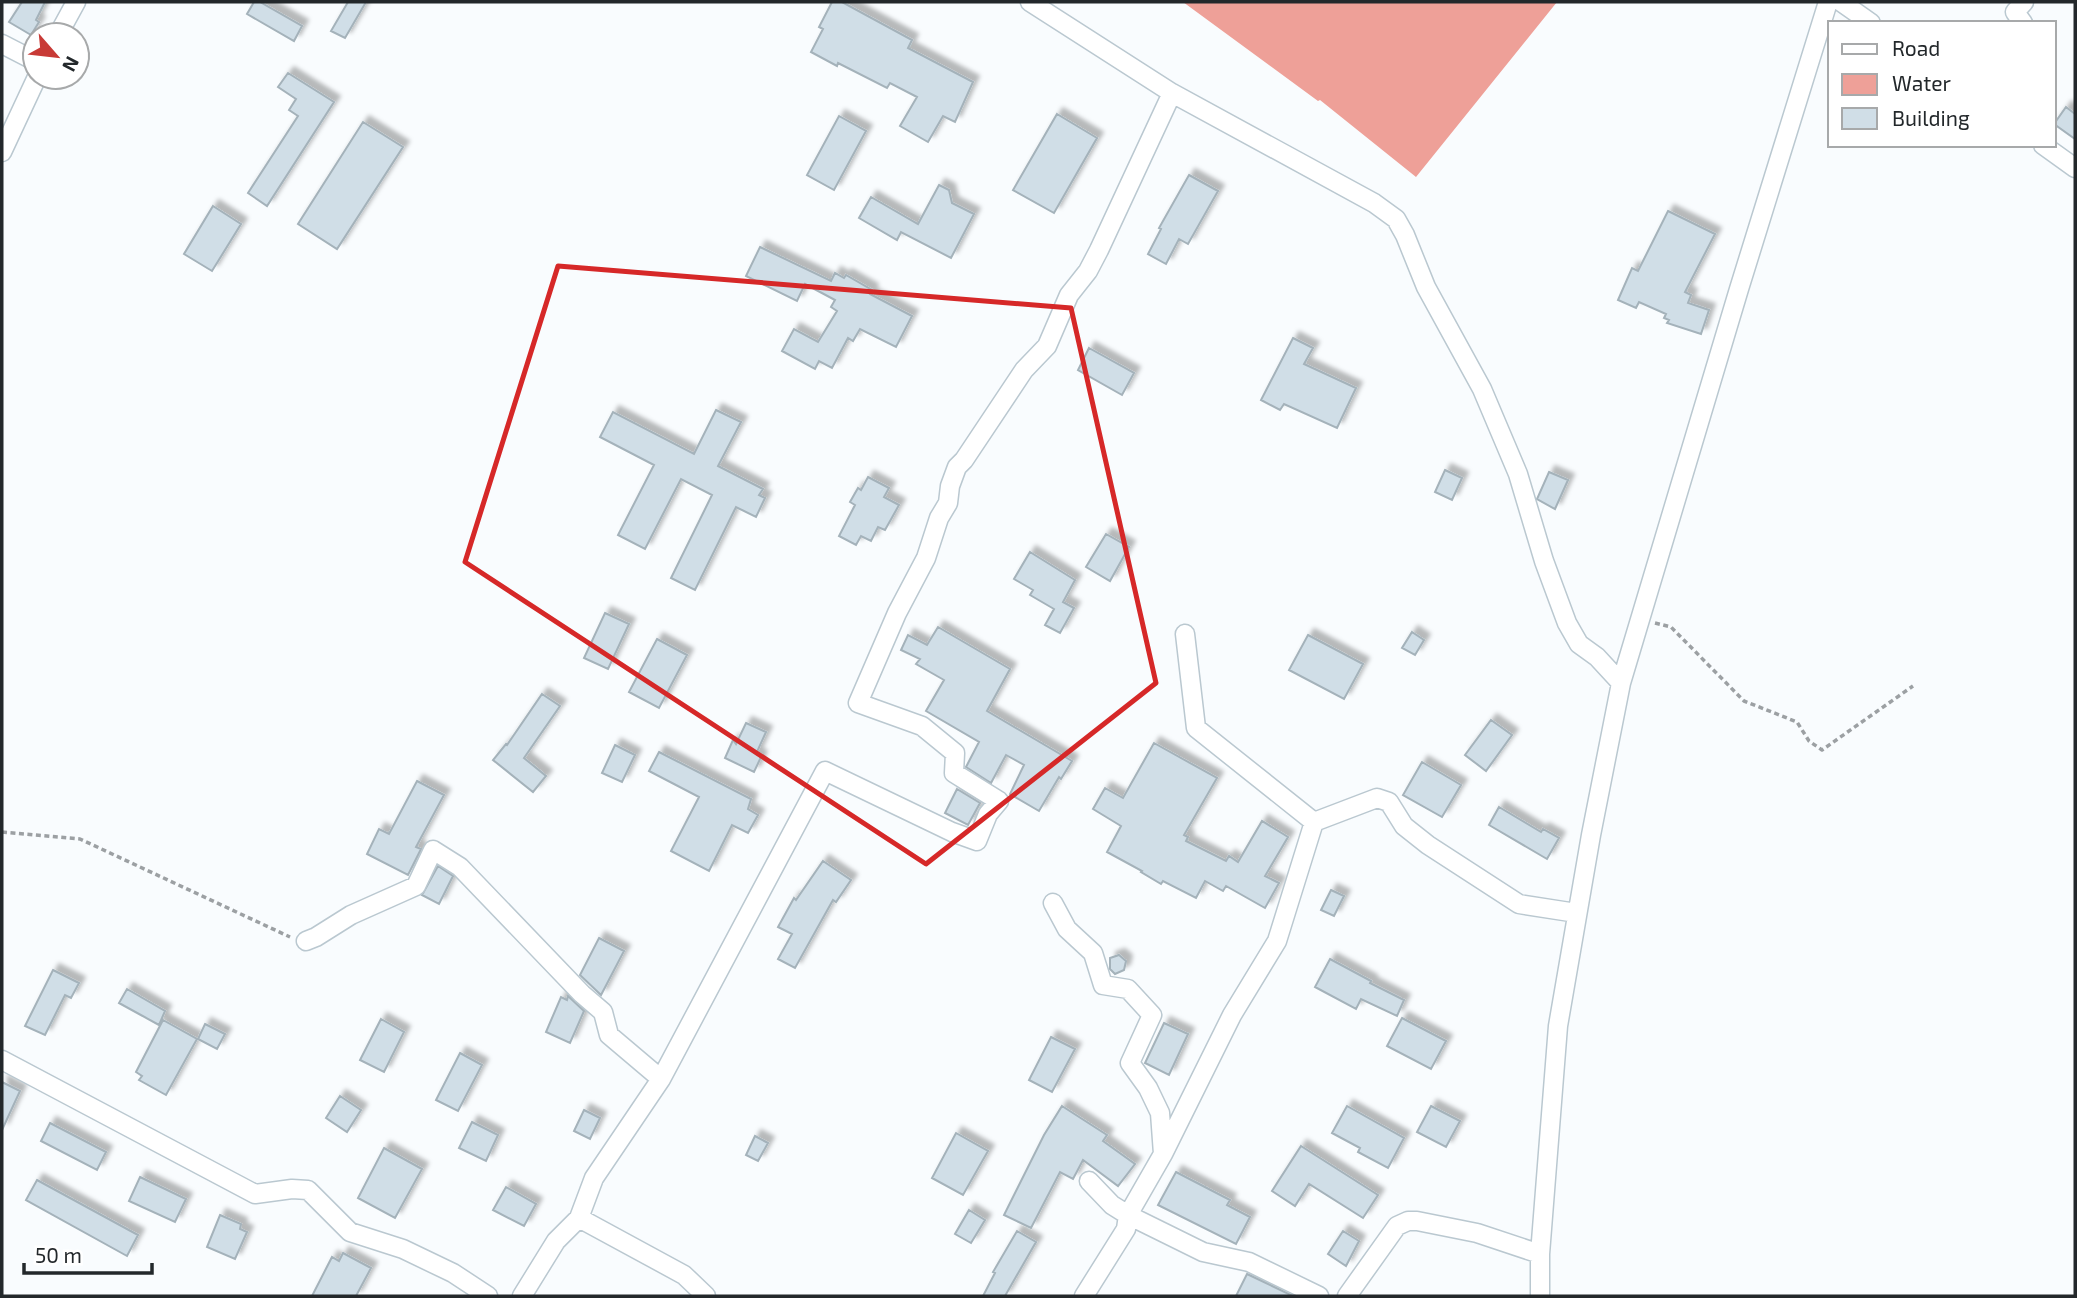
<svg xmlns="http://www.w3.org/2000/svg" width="2077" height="1298" viewBox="0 0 2077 1298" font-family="'Exo 2',sans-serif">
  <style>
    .water { fill: #eea098 }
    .building { fill: #d0dee7; stroke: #a4b2ba; stroke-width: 2; filter: url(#shadow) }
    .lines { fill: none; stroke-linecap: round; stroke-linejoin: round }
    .minor-casing { stroke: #bac8d0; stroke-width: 21 }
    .path { stroke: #9ca0a3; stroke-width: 3.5; stroke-dasharray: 5 3.5; stroke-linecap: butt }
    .minor { stroke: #fff; stroke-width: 18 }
    .marked { fill: none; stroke: #d62828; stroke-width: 5; stroke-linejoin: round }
  </style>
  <defs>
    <filter id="shadow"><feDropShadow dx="6" dy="-6" stdDeviation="2" flood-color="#0004"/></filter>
  </defs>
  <rect width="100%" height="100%" fill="#f9fcfe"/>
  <path class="water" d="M1183,2H1557L1416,177L1320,100L1318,101Z"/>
  <path class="building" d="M22,2H45L36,20L39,22L31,35L9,22Z
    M254,2H260L302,26L294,41L247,14Z
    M348,2H366L345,38L331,31Z
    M832,2H842L912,40L908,48L973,82L955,122L943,116L928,142L900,126L917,97L890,83L887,88L838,63L837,66L811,52L823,29L819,27Z
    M288,73L334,102L267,206L248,193L298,116L289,110L296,99L278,87Z
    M2066,107L2075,114V139L2054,124Z
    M1057,114L1097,138L1054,213L1013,190Z
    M839,116L866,131L834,190L807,175Z
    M363,122L403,147L337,249L298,224Z
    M1189,175L1218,191L1188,244L1179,239L1166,264L1148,254L1161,229L1159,228Z
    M939,185L949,190L952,203L974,214L951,258L901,232L897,240L859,218L871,197L918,224Z
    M213,206L241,224L212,271L184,254Z
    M1668,211L1715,234L1685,292L1691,295L1688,303L1709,310L1701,334L1667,323L1669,320L1664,318L1666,314L1639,302L1636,308L1618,300L1632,268L1638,271Z
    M760,247L831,281L835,273L844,278L846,275L872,290L870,294L912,316L896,347L860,329L853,341L848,338L832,368L819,361L815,369L782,351L794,329L818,342L837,311L831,307L835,300L805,284L797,301L746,276Z
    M1293,338L1313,348L1304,364L1356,388L1337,428L1284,404L1280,410L1261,400Z
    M1089,348L1134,373L1122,395L1078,370Z
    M716,410L741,422L718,466L763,489L759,495L765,498L756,517L736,507L695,590L671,578L712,495L681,479L645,549L618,535L654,465L600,437L613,412L694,454Z
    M1445,470L1462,478L1452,500L1435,492Z
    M1549,472L1568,480L1555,509L1537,499Z
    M868,477L889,488L884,497L899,505L885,530L878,527L871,541L861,536L856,545L839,536L855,505L850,502L858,488L861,490Z
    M1106,534L1129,547L1110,581L1086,567Z
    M1030,552L1075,580L1063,602L1074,608L1060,633L1045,625L1054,609L1030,595L1033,590L1014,579Z
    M605,613L629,624L608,669L584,658Z
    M938,627L1010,669L987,711L1072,761L1061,779L1059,777L1039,811L1010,794L1024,765L1006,755L991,783L966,767L979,742L926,711L944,680L916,664L920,659L901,650L908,635L927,645Z
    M1412,632L1424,640L1415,655L1402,648Z
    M1308,635L1363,664L1344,699L1289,670Z
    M657,639L687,655L659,708L629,692Z
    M542,694L560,706L524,758L546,776L533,792L493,760L506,744L507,745Z
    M1491,720L1512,735L1486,771L1465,755Z
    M746,723L766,732L756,754L761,757L754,772L725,758L733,740L736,744Z
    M1154,743L1217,778L1184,835L1188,837L1186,841L1226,861L1229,856L1238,862L1262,821L1288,837L1265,876L1279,883L1265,908L1226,886L1223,891L1205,881L1196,898L1163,881L1161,884L1141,872L1142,871L1107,852L1121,826L1093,809L1105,788L1123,798Z
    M615,745L635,755L622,782L602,773Z
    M659,752L751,799L748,809L758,815L748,833L732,825L709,871L671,851L699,797L649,771Z
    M1422,762L1461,785L1442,817L1403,795Z
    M417,781L444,795L416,847L421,849L408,875L367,854L379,829L389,834Z
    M957,789L980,803L968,825L945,813Z
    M1499,807L1541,832L1543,829L1559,838L1547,859L1489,825Z
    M823,861L851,880L836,902L833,900L795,968L778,959L792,934L778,927L794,898L796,900Z
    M438,866L453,876L439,904L422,895Z
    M1331,890L1344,896L1334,916L1321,910Z
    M599,938L624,951L601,995L580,975Z
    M1119,955L1126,961L1124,970L1115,974L1110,969V958Z
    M1330,959L1371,981L1370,983L1404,1000L1397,1016L1361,999L1356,1009L1315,987Z
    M53,970L79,983L71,998L65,995L45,1035L25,1026Z
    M127,989L165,1011L159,1025L119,1003Z
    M568,996L584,1011L570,1043L546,1032L561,997L567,1000Z
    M1402,1018L1446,1041L1431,1069L1387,1046Z
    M381,1019L404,1032L384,1072L360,1060Z
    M163,1020L197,1039L166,1095L139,1080L142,1076L136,1072Z
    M1164,1023L1188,1034L1169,1075L1145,1063Z
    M205,1024L225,1034L217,1049L198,1039Z
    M1051,1037L1075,1049L1052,1092L1029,1080Z
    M460,1053L482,1065L458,1111L436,1100Z
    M2,1082L20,1091L2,1130Z
    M340,1096L361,1110L347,1132L326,1118Z
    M1062,1106L1107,1135L1103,1141L1135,1164L1118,1186L1083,1160L1073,1179L1060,1172L1031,1228L1004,1215L1044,1135Z
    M1347,1106L1404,1138L1388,1168L1358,1152L1360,1148L1332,1133Z
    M1431,1106L1460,1121L1446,1147L1417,1132Z
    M584,1110L600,1118L590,1139L574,1131Z
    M472,1122L498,1135L486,1161L459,1148Z
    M50,1123L106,1152L97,1170L41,1141Z
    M956,1133L988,1151L963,1195L932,1178Z
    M755,1136L768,1143L758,1161L746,1155Z
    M1301,1146L1378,1195L1363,1218L1309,1184L1295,1206L1272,1191Z
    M384,1148L422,1169L395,1218L358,1198Z
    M1176,1172L1230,1200L1227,1205L1250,1217L1236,1244L1158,1205Z
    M140,1177L186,1199L175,1222L129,1201Z
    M37,1180L138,1235L127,1256L26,1200Z
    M506,1187L536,1204L524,1226L493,1210Z
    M969,1210L985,1220L971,1243L955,1234Z
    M220,1215L241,1224L240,1229L247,1232L235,1259L207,1247Z
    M1017,1231L1036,1242L1005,1296H983L995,1273L993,1272Z
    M1343,1231L1359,1241L1346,1266L1328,1254Z
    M343,1253L371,1268L356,1296H312L332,1257L339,1261Z
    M1247,1274L1293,1296H1236Z"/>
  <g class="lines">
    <defs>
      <path id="minor" d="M1030,2L1172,93L1374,203L1396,219L1405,235L1426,287L1482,389L1518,474L1544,561L1567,623L1579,644L1597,657L1621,683
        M1841,2L1871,23
        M2023,23L2015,12L2024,2
        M58,35L76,2
        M2,44L35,61
        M2043,145L2075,168
        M2,152L37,77
        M1185,634L1196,728L1314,822
        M1053,903L1067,929L1093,953L1103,985L1128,989L1152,1015L1130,1063L1148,1088L1160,1113L1163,1154L1128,1215L1126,1229L1084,1296
        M306,941L316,937L351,915L416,886L433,850L460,867L582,994L603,1012L609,1035L661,1079
        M2,1060L255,1194L292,1189L308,1190L350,1232L403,1249L453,1273L488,1296
        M1163,1154L1232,1015L1277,941L1314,822L1377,798L1389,802L1404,826L1428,845L1519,904L1570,912
        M1089,1181L1112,1205L1128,1215L1203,1252L1249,1262L1319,1296
        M522,1296L556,1241L579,1218
        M706,1296L684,1275L579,1218L594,1178L661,1079L825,771L952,832L977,841L988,814L999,801L954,773L955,753L922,726L858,703L897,613L926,558L939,518L948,503L950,486L957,467L964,460L1024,370L1047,346L1069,295L1088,271L1099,250L1172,93
        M1347,1296L1397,1226L1408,1221H1417L1477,1233L1540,1254
        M1540,1296V1254L1558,1026L1591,835L1621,683L1739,289L1828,2"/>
    </defs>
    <use href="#minor" class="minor-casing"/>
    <path class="path" d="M1655,623L1671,627L1744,701L1797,722L1809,741L1822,750L1913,686
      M2,832L80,839L290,937"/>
    <use href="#minor" class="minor"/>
  </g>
  <path class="marked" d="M558,266L1071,308L1156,683L926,864L465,562Z"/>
  <rect width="2077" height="1298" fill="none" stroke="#23282b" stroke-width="7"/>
  <rect x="1828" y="21" width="228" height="126" fill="#ffffff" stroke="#a7a9aa" stroke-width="2"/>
  <rect x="1842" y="44" width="35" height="10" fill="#ffffff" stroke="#a7a9aa" stroke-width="2"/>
  <text x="1892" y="56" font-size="21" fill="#23282b">Road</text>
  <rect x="1842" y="74" width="35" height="21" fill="#eea098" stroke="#a7a9aa" stroke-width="2"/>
  <text x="1892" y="91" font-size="21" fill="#23282b">Water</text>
  <rect x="1842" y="108" width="35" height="21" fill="#d0dee7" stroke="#a7a9aa" stroke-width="2"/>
  <text x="1892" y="126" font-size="21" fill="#23282b">Building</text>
  <g transform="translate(56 56) rotate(118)"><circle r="33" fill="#ffffff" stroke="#a7a9aa" stroke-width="2"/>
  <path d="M0-5L12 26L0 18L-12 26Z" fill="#c83a36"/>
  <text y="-10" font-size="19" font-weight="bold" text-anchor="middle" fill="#23282b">N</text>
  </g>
  <path d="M24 1263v10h128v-10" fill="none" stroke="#23282b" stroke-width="3.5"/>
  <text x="35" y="1263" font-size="21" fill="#23282b" stroke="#ffffff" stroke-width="5" paint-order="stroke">50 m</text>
</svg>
